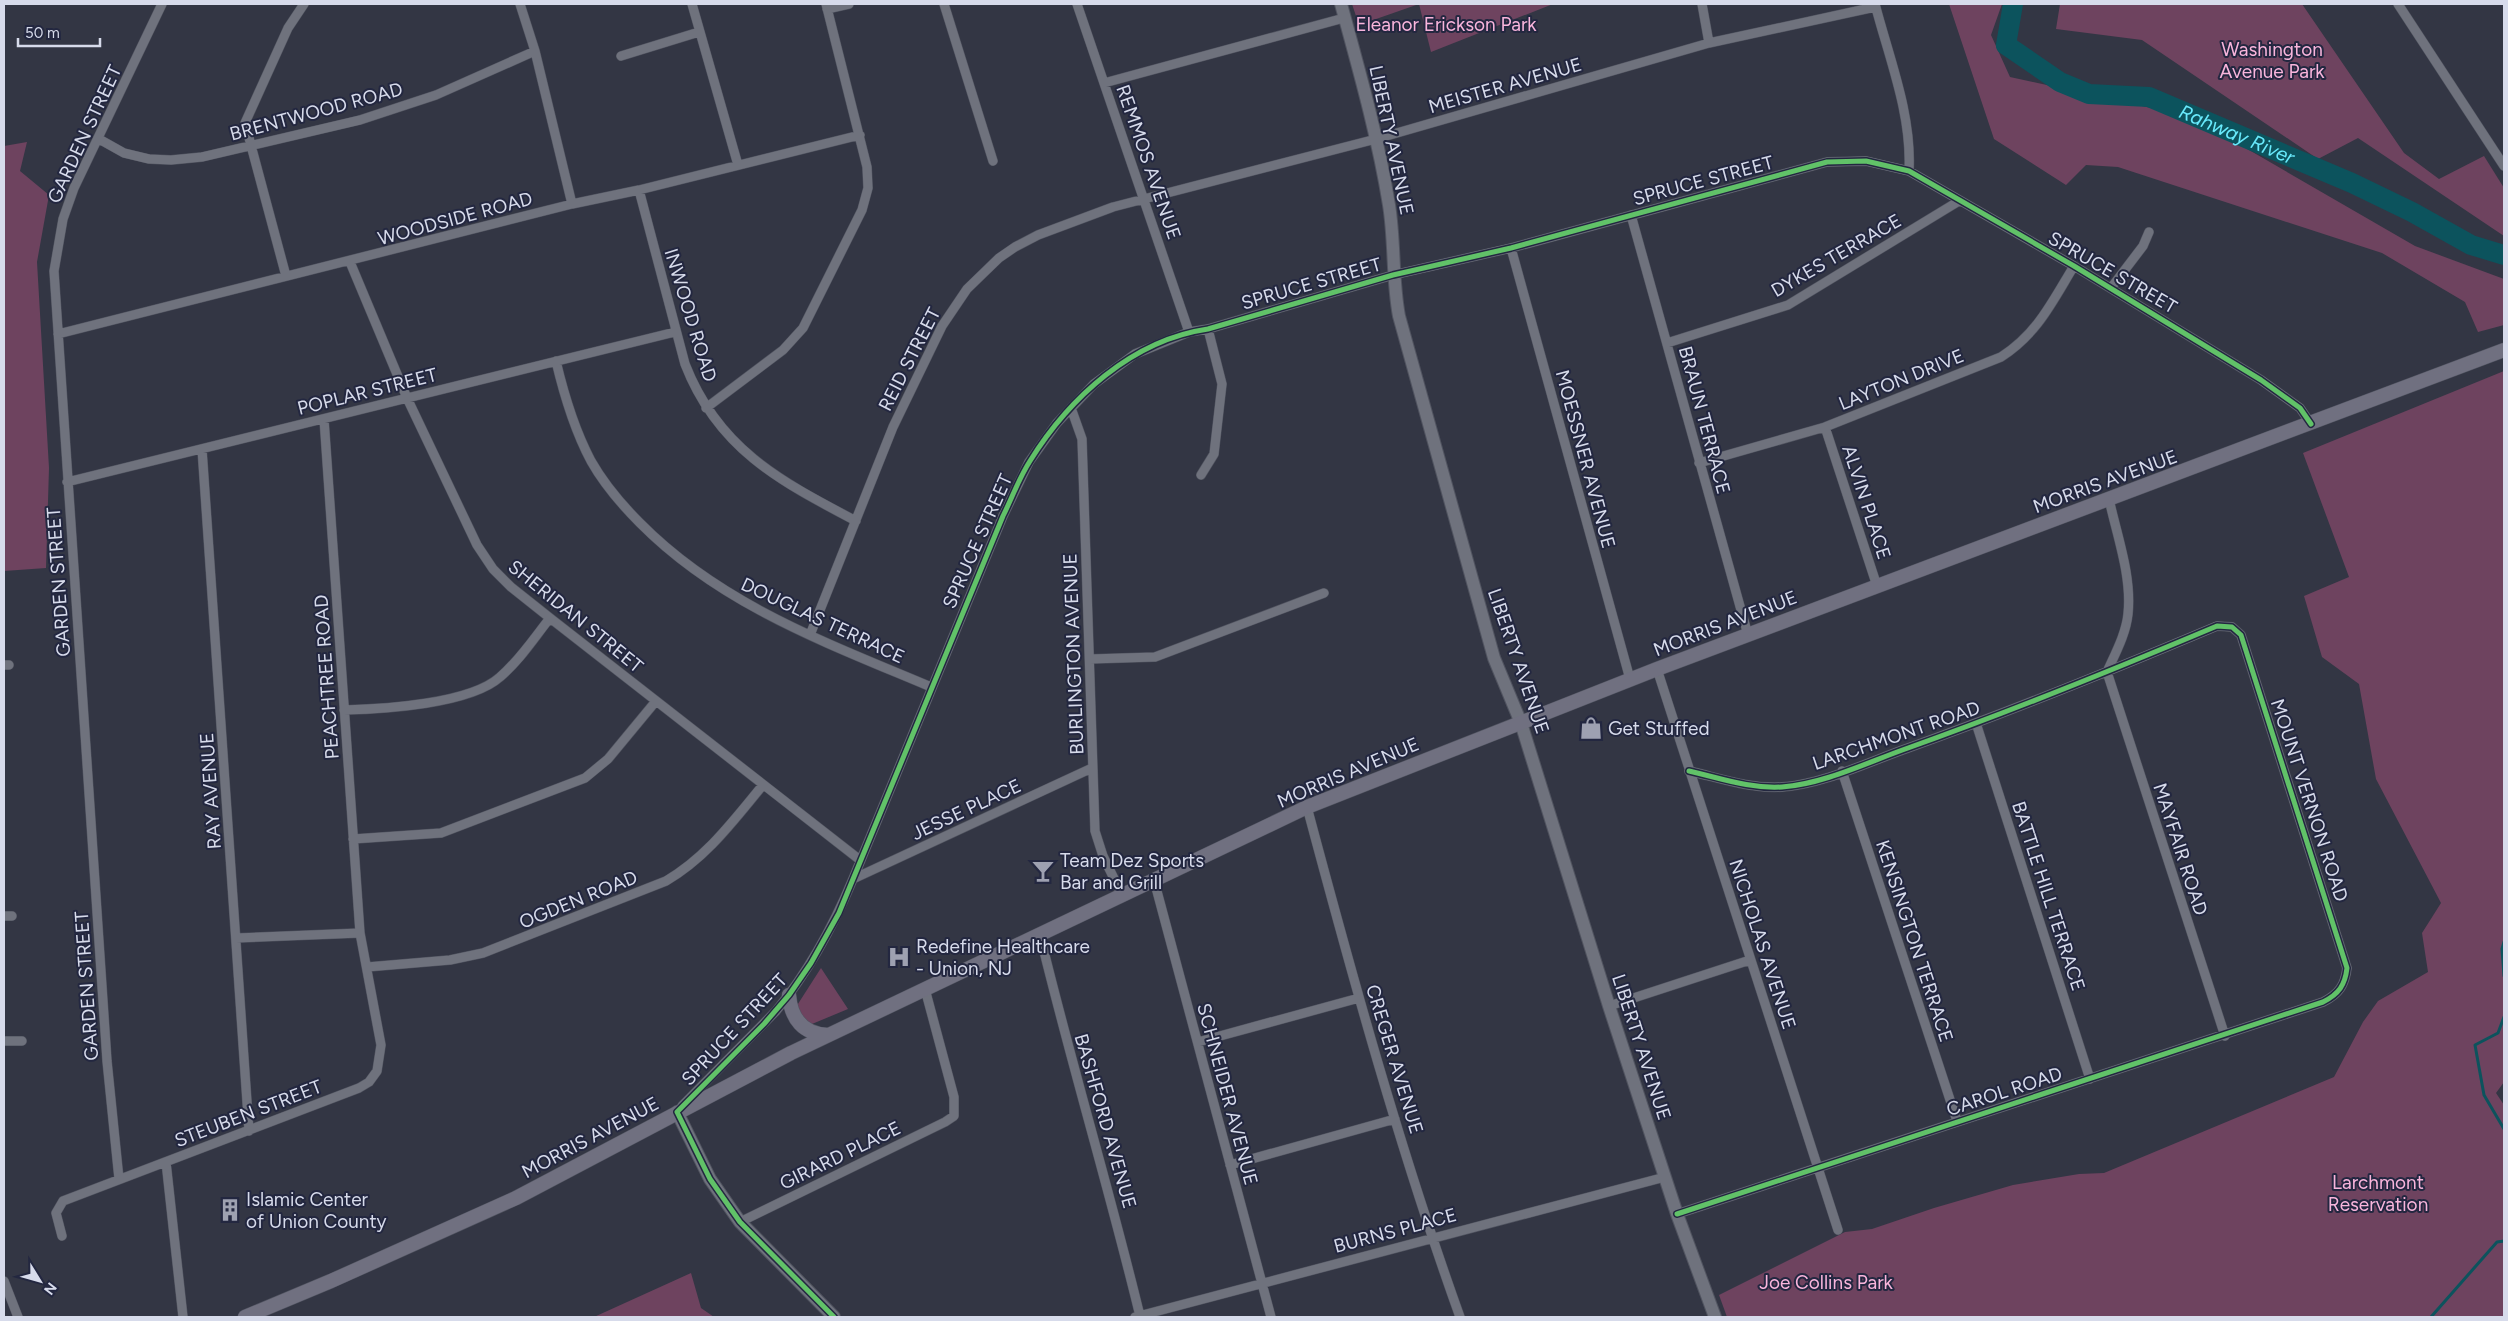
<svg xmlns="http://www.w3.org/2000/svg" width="2508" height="1321" viewBox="0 0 2508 1321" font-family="Figtree,sans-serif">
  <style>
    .green { fill: #6e435f }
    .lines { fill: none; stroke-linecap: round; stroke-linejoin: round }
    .stream { stroke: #0c535d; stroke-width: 3 }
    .river { stroke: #0c535d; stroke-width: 20 }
    .street-casing { stroke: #515460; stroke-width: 10 }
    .secondary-casing { stroke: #515460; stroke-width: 14 }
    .primary-casing { stroke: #515460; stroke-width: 15 }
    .street { stroke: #6f727d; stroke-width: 9 }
    .secondary { stroke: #6f727d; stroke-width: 12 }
    .primary { stroke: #707080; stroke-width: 14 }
    .cycleway-casing { stroke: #232740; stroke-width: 8 }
    .cycleway { stroke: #61c268; stroke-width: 5 }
    .labels { text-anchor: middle; stroke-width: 4; stroke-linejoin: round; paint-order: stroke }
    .park-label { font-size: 19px; fill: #f9b5dc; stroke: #232740 }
    .street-label { font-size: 19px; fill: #d7dbeb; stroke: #232740 }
    .poi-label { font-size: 19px; fill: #d7dbeb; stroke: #232740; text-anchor: start }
    .water-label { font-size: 20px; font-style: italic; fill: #68eafc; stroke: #232740 }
  </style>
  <rect width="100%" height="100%" fill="#333644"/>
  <path class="green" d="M1352,4H1553L1431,52L1419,4L1359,25Z
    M1949,4H2002L1991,35L2010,77L2192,117L2415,246L2504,279V325L2478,332L2465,302L2382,253L2118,167L2086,165L2066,185L1994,139Z
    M2060,4H2302L2404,153L2439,179L2484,156L2504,188V236L2358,138L2318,159L2142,40L2056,29Z
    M27,142L20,171L49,195L37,262L49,468L46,568L4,571V146Z
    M2504,371V1082L2496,1093L2504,1105V1317H1727L1719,1295L1845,1232L1872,1229L1934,1208L2013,1185L2079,1174L2104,1173L2334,1077L2363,1022L2378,1001L2428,972L2422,933L2441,903L2376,779L2359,684L2322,657L2304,596L2349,577L2303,453Z
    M821,968L848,1009L812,1024L807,1022L796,1007Z
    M691,1273L701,1308L714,1317H594Z"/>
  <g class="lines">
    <path class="stream" d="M2504,942L2502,949L2504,976
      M2504,1017L2498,1033L2475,1045L2484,1095L2504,1129
      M2431,1317L2497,1242L2504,1241"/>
    <path class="river" id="s1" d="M2013,4L2006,45L2060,82L2089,94L2149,97L2352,183L2412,212L2471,245L2504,255"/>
    <defs>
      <path id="street" d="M520,4L535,51L572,204
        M692,4L738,165
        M944,4L993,161
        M1077,4L1189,332
        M1702,4L1709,43
        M1875,4C1889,58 1912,114 1909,171
        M2398,4L2504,166
        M827,9L849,4
        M621,56L699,32
        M1104,83L1344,18
        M99,139L124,153L149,159L171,160L202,157L360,120L436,95L535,51
        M639,190L685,364C718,449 780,481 856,521
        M1631,215L1748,635
        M1511,248L1630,679
        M350,262L407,398L477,545L493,569L511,587L550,618L860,860
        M286,276L245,123L288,28L304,4
        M2111,288L2143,246L2149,232
        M58,334L572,204L639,190L860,135
        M1667,343L1788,305L1959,201
        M556,361C564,395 574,429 591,461C604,484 621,504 640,523C721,605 827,643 931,687
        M706,408L783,350L803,328L862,210L868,188L867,167L826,4
        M1071,408L1082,439L1095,831L1103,856L1122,895
        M1825,427L1877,586
        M202,449L249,1131
        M1699,463L1825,427L2001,357C2038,333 2052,302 2074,266
        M1201,475L1214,454L1222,384L1208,329
        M67,482L675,332
        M810,635L893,427L942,326L967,289L999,258L1015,247L1038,235L1113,207L1376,139L1709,43L1875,7
        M1090,659L1155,657L1324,593
        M4,665H9
        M1657,669L1838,1230
        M2107,672L2225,1036
        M2107,672C2115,654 2126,634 2128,614C2132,576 2117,536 2109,499
        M344,710C384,709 470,704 500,677C520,660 534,638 550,618
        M1976,723L2090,1079
        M1842,771L1957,1121
        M1307,807C1353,979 1400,1150 1460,1317
        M353,839L441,833L585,778L608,759L656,701
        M853,879L1092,768
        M1154,880L1271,1317
        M4,916H12
        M1040,935C1071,1063 1109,1188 1140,1316
        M236,938L360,933
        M367,967L450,960L483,953L666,881C707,857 733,821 763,785
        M1609,1006L1750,960
        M4,1041H22
        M1198,1042L1359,998
        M682,1106L776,1011C809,971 833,927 853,879L1003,516L1029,462L1057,423L1094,384L1135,354L1189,332L1208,329L1393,275L1511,248L1827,162L1866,161L1909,171L2074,266L2261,380L2300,408L2311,424
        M166,1162L183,1317
        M1230,1165L1395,1119
        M119,1179L107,1061L54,271L63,219L74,188L162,4
        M1677,1214L2323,1002C2339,994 2345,985 2347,968L2241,635L2232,627L2217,626C2115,669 2012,711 1908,748C1868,762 1824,784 1782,787C1750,789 1720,778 1689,771
        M740,1222L945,1122L954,1116V1097L925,989
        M62,1236L56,1213L63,1201L359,1088L369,1082L377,1071L381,1045L360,933L324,419
        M4,1281L18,1317
        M1135,1317L1665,1177"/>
      <path id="secondary" d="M1341,4C1359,70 1378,137 1389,205C1395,242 1392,279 1399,316L1494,658L1521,723L1609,1006L1677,1214L1715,1317
        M677,1112L710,1179L740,1222L834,1317"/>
      <path id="primary" d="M789,995C791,1019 803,1034 828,1035
        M245,1317L331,1281L516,1198L791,1053L1307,807L1657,669L2504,350"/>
    </defs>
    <use href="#street" class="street-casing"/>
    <use href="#secondary" class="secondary-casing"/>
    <use href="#primary" class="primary-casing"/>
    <use href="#street" class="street"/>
    <use href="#secondary" class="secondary"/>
    <use href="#primary" class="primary"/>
    <defs>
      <path id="cycleway" d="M1677,1214L2323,1002C2339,994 2345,985 2347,968L2241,635L2232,627L2217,626C2115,669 2012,711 1908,748C1868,762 1824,784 1782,787C1750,789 1720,778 1689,771
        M834,1317L740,1222L710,1179L677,1112L764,1024L789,995L811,963L839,913L1003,516C1012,498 1019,478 1030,461C1069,398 1132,340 1208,329L1393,275L1511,248L1827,162L1866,161L1909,171L2074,266L2261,380L2300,408L2311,424"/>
    </defs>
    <use href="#cycleway" class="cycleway-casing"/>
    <use href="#cycleway" class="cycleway"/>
  </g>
  <defs>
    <symbol id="shop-bare" viewBox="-9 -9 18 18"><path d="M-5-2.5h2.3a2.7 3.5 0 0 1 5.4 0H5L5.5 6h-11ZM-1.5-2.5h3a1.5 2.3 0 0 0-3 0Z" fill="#9ea1b1" stroke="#232740" stroke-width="2.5" paint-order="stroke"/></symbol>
    <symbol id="bar-bare" viewBox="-9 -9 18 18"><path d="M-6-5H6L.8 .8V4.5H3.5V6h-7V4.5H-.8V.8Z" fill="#9ea1b1" stroke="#232740" stroke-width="2.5" paint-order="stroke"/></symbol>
    <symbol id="hospital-bare" viewBox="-9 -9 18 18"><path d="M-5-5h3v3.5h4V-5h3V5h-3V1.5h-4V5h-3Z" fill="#9ea1b1" stroke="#232740" stroke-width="2.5" paint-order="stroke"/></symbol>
    <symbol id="building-bare" viewBox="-9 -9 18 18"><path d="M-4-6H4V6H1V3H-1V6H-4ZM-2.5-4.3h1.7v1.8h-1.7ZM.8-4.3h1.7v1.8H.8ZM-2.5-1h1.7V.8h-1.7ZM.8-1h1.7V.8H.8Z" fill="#9ea1b1" stroke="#232740" stroke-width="2.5" paint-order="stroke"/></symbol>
  </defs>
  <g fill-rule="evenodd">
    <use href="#shop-bare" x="1575" y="712" width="32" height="32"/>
    <use href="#bar-bare" x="1027" y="855" width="32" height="32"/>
    <use href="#hospital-bare" x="883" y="941" width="32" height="32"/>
    <use href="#building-bare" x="214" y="1194" width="32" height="32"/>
  </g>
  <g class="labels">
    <g class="park-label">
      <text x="1446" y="31">Eleanor Erickson Park</text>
      <text x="2272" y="56">Washington<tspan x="2272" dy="22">Avenue Park</tspan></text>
      <text x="2378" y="1189">Larchmont<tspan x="2378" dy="22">Reservation</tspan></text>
      <text x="1826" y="1289">Joe Collins Park</text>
    </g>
    <g class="street-label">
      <text transform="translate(1505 85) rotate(-16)" y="7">MEISTER AVENUE</text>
      <text transform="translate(316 111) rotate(-15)" y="7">BRENTWOOD ROAD</text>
      <text transform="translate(84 134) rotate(-65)" y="7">GARDEN STREET</text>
      <text transform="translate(1392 140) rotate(78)" y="7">LIBERTY AVENUE</text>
      <text transform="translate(1149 162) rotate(71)" y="7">REMMOS AVENUE</text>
      <text transform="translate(1703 180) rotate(-15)" y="7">SPRUCE STREET</text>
      <text transform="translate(455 218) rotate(-15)" y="7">WOODSIDE ROAD</text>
      <text transform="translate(1836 255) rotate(-30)" y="7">DYKES TERRACE</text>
      <text transform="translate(2113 272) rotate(30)" y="7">SPRUCE STREET</text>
      <text transform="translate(1311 283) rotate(-16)" y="7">SPRUCE STREET</text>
      <text transform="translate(691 315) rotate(73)" y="7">INWOOD ROAD</text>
      <text transform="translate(909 359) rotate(-63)" y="7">REID STREET</text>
      <text transform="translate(1901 379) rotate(-22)" y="7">LAYTON DRIVE</text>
      <text transform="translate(367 391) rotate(-14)" y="7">POPLAR STREET</text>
      <text transform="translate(1705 420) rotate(75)" y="7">BRAUN TERRACE</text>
      <text transform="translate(1586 459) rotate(75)" y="7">MOESSNER AVENUE</text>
      <text transform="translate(2105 481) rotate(-20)" y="7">MORRIS AVENUE</text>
      <text transform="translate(1867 502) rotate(72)" y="7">ALVIN PLACE</text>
      <text transform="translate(977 541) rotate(-66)" y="7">SPRUCE STREET</text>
      <text transform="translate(58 582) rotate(-94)" y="7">GARDEN STREET</text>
      <text transform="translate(576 616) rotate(39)" y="7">SHERIDAN STREET</text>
      <text transform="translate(823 620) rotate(25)" y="7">DOUGLAS TERRACE</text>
      <text transform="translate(1725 623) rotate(-21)" y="7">MORRIS AVENUE</text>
      <text transform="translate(1073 654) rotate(-92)" y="7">BURLINGTON AVENUE</text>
      <text transform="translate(1519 661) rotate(71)" y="7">LIBERTY AVENUE</text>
      <text transform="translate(326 677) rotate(-94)" y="7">PEACHTREE ROAD</text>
      <text transform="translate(1896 735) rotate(-19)" y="7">LARCHMONT ROAD</text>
      <text transform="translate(1348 772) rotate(-23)" y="7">MORRIS AVENUE</text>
      <text transform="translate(210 791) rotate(-94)" y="7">RAY AVENUE</text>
      <text transform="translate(2310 800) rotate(72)" y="7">MOUNT VERNON ROAD</text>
      <text transform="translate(966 809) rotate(-25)" y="7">JESSE PLACE</text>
      <text transform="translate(2181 849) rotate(72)" y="7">MAYFAIR ROAD</text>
      <text transform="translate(2049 896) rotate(72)" y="7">BATTLE HILL TERRACE</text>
      <text transform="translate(578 899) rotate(-22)" y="7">OGDEN ROAD</text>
      <text transform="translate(1915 941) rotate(72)" y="7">KENSINGTON TERRACE</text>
      <text transform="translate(1763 944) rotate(72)" y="7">NICHOLAS AVENUE</text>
      <text transform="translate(86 986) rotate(-94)" y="7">GARDEN STREET</text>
      <text transform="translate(734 1029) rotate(-47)" y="7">SPRUCE STREET</text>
      <text transform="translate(1642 1047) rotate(72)" y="7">LIBERTY AVENUE</text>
      <text transform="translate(1395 1059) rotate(73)" y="7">CREGER AVENUE</text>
      <text transform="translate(2004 1091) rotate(-18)" y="7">CAROL ROAD</text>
      <text transform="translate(1228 1094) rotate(75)" y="7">SCHNEIDER AVENUE</text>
      <text transform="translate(248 1113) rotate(-21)" y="7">STEUBEN STREET</text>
      <text transform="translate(1106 1121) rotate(74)" y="7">BASHFORD AVENUE</text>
      <text transform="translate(590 1137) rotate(-28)" y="7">MORRIS AVENUE</text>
      <text transform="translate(840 1155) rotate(-26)" y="7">GIRARD PLACE</text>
      <text transform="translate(1395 1230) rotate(-15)" y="7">BURNS PLACE</text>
    </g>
    <g class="poi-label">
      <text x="1608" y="735">Get Stuffed</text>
      <text x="1060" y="867">Team Dez Sports<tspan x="1060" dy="22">Bar and Grill</tspan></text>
      <text x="916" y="953">Redefine Healthcare<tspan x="916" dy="22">- Union, NJ</tspan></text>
      <text x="246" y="1206">Islamic Center<tspan x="246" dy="22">of Union County</tspan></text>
    </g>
    <g class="water-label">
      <text dy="7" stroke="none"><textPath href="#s1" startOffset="294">Rahway River</textPath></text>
    </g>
  </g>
  <rect width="2508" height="1321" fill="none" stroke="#d7dbeb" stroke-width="10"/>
  <g transform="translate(40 1281) rotate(127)" stroke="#232740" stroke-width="4" paint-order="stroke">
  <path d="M0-4L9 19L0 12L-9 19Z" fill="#d7dbeb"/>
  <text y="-8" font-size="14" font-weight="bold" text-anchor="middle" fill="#d7dbeb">N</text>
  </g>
  <path d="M18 38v8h82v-8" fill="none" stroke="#d7dbeb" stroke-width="2.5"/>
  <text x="25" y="38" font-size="15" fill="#d7dbeb" stroke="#232740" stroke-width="4" paint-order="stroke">50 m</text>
</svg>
